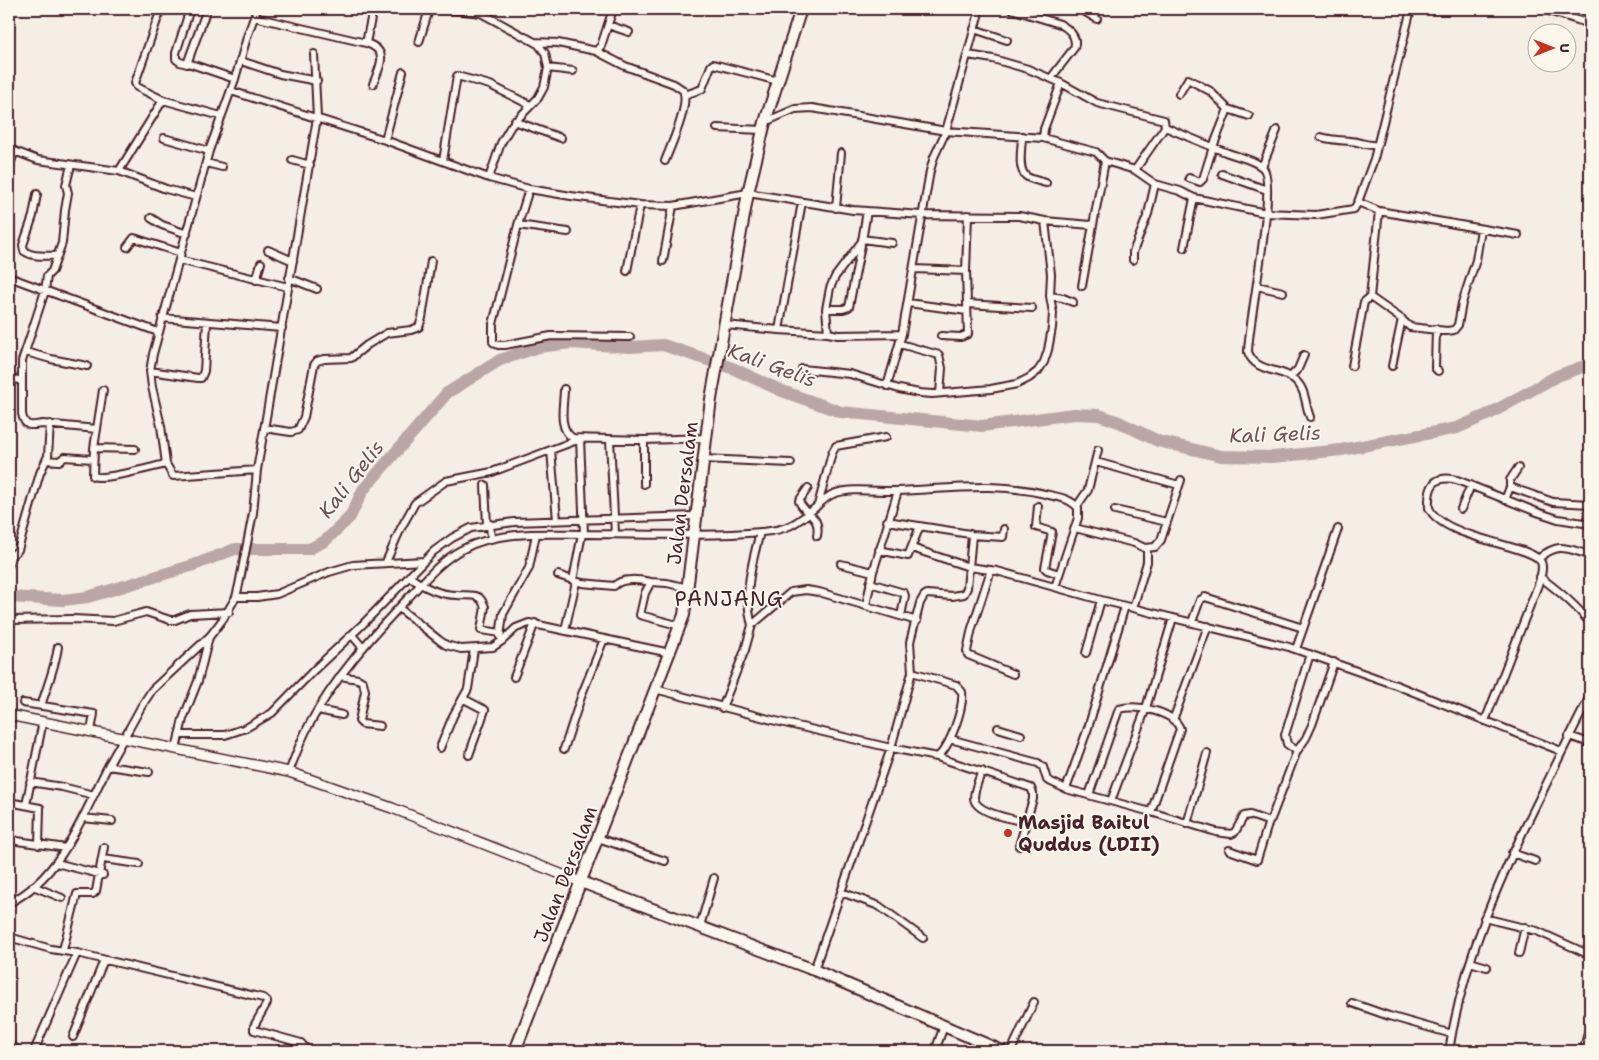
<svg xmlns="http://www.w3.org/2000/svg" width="1599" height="1060" viewBox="0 0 1599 1060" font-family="'Shantell Sans',sans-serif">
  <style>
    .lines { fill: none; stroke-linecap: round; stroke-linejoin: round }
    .river { stroke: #baa7a5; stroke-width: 12 }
    .street-casing { stroke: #4a1f2b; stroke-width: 10 }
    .secondary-casing { stroke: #4a1f2b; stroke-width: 12 }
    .primary-casing { stroke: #4a1f2b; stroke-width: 14 }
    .street { stroke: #fbf7ec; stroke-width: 6 }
    .secondary { stroke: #fbf7ec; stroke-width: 9 }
    .primary { stroke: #fbf7ec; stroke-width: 10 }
    .poi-dot { fill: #c8321e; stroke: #fbf7ec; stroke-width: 2 }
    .labels { text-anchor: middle; stroke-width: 4; stroke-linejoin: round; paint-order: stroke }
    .street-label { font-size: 19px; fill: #4a1f2b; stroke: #fbf7ec }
    .poi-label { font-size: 19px; font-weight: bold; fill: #4a1f2b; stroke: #fbf7ec; text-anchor: start }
    .water-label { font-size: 20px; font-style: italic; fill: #714f56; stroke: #fbf7ec }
    .quarter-label { font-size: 21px; letter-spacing: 1px; fill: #4a1f2b; stroke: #fbf7ec }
  </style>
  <rect width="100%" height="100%" fill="#f4eee4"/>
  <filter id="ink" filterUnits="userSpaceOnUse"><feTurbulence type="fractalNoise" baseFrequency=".02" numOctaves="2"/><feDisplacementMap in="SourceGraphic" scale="10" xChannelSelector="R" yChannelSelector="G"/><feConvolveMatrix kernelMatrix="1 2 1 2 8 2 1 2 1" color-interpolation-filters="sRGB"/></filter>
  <g filter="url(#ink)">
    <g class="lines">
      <path class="river" d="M9,597L63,600L88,597L194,565L235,549H309L325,541L350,517L363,490L447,393L500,360L538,347L571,343L630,347L663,345L732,368L782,391L841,412L982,426L1074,414L1099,415L1119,422L1158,441L1221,456L1273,457L1341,450L1457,428L1491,413L1557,376L1590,364"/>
      <defs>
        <path id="street" d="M161,9L135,83L137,87L163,100
          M257,9L247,37L235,79L209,151L153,354L150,371L152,387L161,426L166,464L173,476L257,470
          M415,9L456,10L481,13L538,44L545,53L548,68L544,87L538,98L511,126L501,143L489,178
          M640,9H642
          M1011,9L1060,24C1069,29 1078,37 1074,48L1051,78
          M1080,9L1097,19
          M1542,9L1590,24
          M189,12L176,53V59L180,62L187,64L207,9
          M254,17L366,43C390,51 380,66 373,84
          M608,25L629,32
          M974,29L1007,40
          M419,42L429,10
          M535,42L558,43L596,51L601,46L613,9
          M366,43L373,9
          M596,51L625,66L674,84L683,90C690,105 671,145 665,161
          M968,55L993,59L1028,69L1061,83L1097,103L1164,120L1165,127L1135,170
          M241,61L280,74L317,81
          M188,63L235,79
          M548,68L573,71
          M231,91L385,140L489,178L529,189L571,196L640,205L673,206L748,193L853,210L922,215L1019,216L1045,221L1091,225H1093L1105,161
          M1179,94L1188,79L1210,91L1228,109L1249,116
          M685,95L702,89L711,66L713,64L778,81
          M514,121L561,138
          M765,122L795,109L812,108L946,131L1043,138L1096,152L1105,161L1135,170L1155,184L1180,191L1194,198L1266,213L1316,215L1354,209L1358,202L1374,159L1411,9
          M1165,127C1186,136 1207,145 1228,153C1239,157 1255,160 1263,168C1278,183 1248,323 1248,352C1256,374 1282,367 1296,381C1306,390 1305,405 1310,417
          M717,128L763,130
          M1022,136C1022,147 1017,169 1026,176C1031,180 1040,181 1046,183
          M1321,137C1334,141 1345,140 1357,142C1365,144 1369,146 1377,145
          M164,138L209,151
          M1043,138L1044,129L1061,83
          M385,140L403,72
          M9,149L38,160L119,171L163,100L221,116
          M292,160L310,165
          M443,161L457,76L490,85L530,105
          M206,163L222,167
          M71,165L66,185L68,193L65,210L62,243L52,271L47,276L45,291L22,361V414C25,429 32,425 43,424L97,429
          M9,167L15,151
          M1262,167L1277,130
          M119,171L166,189L196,197
          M1222,174L1267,190
          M1189,178L1200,182L1203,179L1213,147L1228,109
          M529,189L518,225L493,324V342L498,345H505L551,336L630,337
          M37,194L33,216L23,245L24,251C34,258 46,255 57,256
          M1358,202L1379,211L1518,235
          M836,208L841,153
          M151,218L162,225L187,234
          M518,225L568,232
          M862,239L892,243
          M127,247L134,238L181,253
          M1184,248L1194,198
          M268,250L293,261
          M179,260L288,287
          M1133,260V252L1148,214L1155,184
          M663,261L673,206
          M914,269L966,271
          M627,271L640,205
          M9,277L158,332
          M289,278L317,289
          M256,280L261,263
          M1082,286L1093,225
          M1257,286L1283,292
          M1050,296L1063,298L1073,302
          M1370,297L1379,211
          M908,303L967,311
          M967,304L1032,308
          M826,309H843L849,307L861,245
          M162,318L282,328
          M725,325L779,330L802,202
          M1436,329L1435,368L1438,371
          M779,330L828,333L826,309L830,288L835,277L862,241L867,211
          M828,333L838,335L902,334
          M941,336L961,337L968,334L966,271L968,215
          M900,344L939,355L942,368L940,393
          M26,352L51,359L87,366
          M1352,366L1364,302L1370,297L1400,318L1410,327L1447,331L1454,330L1458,325L1462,303L1476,260L1481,229
          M1392,366L1402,319
          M802,369L850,374L899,389L919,393L932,394L991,389L1017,384L1029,378L1038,371L1044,362L1048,350L1052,328L1053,313L1050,296L1051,274L1045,221
          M150,371L198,378H201L204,371L207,323
          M1291,376L1298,369L1304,355
          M9,377L21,381
          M887,386L902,334L930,171L934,157L946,131L980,9
          M564,389C564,404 557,429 573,438L644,440L706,438
          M103,390L94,448L135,449
          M264,428L291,432L298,430L304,417L314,365L317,361L324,359L351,358L367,345L387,333L411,330L419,327L422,318L431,261
          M610,440L615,534
          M644,440V484
          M94,448L93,476C103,481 152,467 166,464
          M551,450L557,520
          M703,459L791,463
          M46,460L59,461L65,457L92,459
          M1096,462L1179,485
          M485,485L487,525
          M1510,487V480L1518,468
          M808,488L799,501C806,517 821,515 817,536
          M1505,500L1510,487L1553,502L1590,504
          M9,505L11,509L9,519
          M818,505L832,453L836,446L886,437
          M1038,506L1036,527L1052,532L1045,568L1047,570L1059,574
          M1077,506L1088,490L1098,450
          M1461,509L1471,485
          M1115,510L1167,522
          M887,521L970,534L972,536L969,567L912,548
          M490,524L491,539
          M1075,528L1134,543L1147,549V562L1133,608
          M971,535L1003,537L1004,529
          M1145,548L1155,547L1161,540L1181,480
          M879,550L908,556L920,526
          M1538,559C1560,541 1566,549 1590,555
          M386,562L401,528L415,503L446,481L492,472L580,439L584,534
          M9,564L11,556L18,550L40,473L48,456L50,424
          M841,564L873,572
          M991,570L972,628L967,651L968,655L1013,674
          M558,575L582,583L614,586C622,577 640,580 651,582
          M409,576C423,587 440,595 457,595C464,596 471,594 478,597C482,599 483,603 485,607L481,630L501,633
          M1540,577C1559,591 1576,605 1590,623
          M573,580L582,534
          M870,583L904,593L905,596L901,616
          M236,597H257L277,594L329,572L353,565L424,561
          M866,605L873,572L898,491
          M399,608L439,640L446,645L461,649L493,647L502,641L516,628L529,623L670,653
          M9,620L73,619L113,621L146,612L170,620H175L190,614L229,612
          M1192,622L1200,600L1205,597L1303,628
          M752,625C743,594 752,563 760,532
          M681,626L640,615L645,593L651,582L667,583L688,588
          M565,630L576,582
          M352,635L363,648
          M500,637L503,614L529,568L536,534
          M1296,649L1338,529
          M1086,653L1101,600
          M340,676L358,679L363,682L365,691L359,721L362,724L380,726
          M514,677L535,623
          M655,689L776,721L891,748L937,757C950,748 964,707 962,692L956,685L912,672
          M464,699L485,710L469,755
          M23,703L94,714L91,731
          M41,706C47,686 55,668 58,647
          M722,708L745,650L752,625L791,592L806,590L819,592L917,621
          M318,710L342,715
          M1173,720L1208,626
          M1485,721L1538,585C1540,578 1544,569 1541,562C1532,544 1444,540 1429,508C1428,487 1433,474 1457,480L1537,512L1558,519L1590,524
          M998,728L1021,735
          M179,735H225L246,728L272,713L314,670L363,624L434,551L452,538L471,528L514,522L695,516
          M1569,736L1590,743
          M950,739L1038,763L1043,767L1047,780L1066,789L1151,812L1216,832L1231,834L1235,832L1244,816L1250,815L1267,821L1271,819L1297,751L1306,738L1312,725L1334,662
          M440,748L453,716L468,689L474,649
          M176,749L183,719L198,681L209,637
          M564,749L582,694L604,639
          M1297,751L1287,744L1285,735L1310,654
          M937,757L1031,788L1033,793V799L1019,846
          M108,766L149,772
          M982,771C979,779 974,789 974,798C975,813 1013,819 1025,822
          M289,772C295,756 301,740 309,725C335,677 371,637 408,598C425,580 441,560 463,549C498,530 548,534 586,534C645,534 703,537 762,532C787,530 796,524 815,508C820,503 826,497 833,494C852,487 877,492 897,491C950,489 997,481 1049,495C1059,497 1071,499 1078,508V518L1055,587
          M30,782L62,787L94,795
          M1066,789L1088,728L1125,606
          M1089,795L1119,709C1135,704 1174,711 1180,729L1151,812
          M1111,801L1146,708L1173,618
          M9,802L40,808L39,845
          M26,805L43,721
          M83,818L112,821
          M1187,824L1207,753
          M9,837L17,841L66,848
          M598,838L665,861
          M1229,850L1257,860L1269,821
          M1512,853L1535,861
          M103,859L139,864
          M56,863L103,875
          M33,886L62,898
          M841,892L879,906L923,938
          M9,903C60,878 82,818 106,770C117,749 130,728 141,707L152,690L210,636L223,619L236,597L239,585L253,513L257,470L267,412L317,118L314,54
          M1484,918L1537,931L1590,955
          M700,926L714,878
          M9,937L51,949L77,953
          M63,950L77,894H93L96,891L104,847
          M1519,953L1525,927
          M1470,962L1487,967
          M814,970L891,748L912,672L910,642L920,603L924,596L927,594L952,596L964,594L967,588L969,567L997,571L1101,600L1289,647L1396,685L1561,751
          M1352,1003L1389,1016L1452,1034
          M73,1037L104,960
          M9,1044L14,1047L16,1051
          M34,1051L77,953L263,998L267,1001V1003L254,1026V1030L301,1043L308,1051
          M935,1051L944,1026
          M1011,1051L1034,1002
          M1449,1051C1463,960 1500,877 1541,795C1557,762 1573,729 1590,696
          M1583,1051L1590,1026"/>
        <path id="secondary" d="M9,715L289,772L392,808L581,882"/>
        <path id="primary" d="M581,882L814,970L1002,1051
          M515,1051L684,615L711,399L748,193L765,122L801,9"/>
      </defs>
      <use href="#street" class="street-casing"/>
      <use href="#secondary" class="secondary-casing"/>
      <use href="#primary" class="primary-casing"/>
      <use href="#street" class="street"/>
      <use href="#secondary" class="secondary"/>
      <use href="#primary" class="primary"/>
    </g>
  </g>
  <circle class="poi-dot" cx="1008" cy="833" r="5"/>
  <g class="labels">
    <g class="street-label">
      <text transform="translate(682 493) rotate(-83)" y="7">Jalan Dersalam</text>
      <text transform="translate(565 874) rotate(-69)" y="7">Jalan Dersalam</text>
    </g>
    <g class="poi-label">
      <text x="1018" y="829">Masjid Baitul<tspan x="1018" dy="22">Quddus (LDII)</tspan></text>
    </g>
    <g class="water-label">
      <text transform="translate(772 365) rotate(20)" y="7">Kali Gelis</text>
      <text transform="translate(1275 434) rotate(-2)" y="7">Kali Gelis</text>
      <text transform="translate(351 479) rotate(-52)" y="7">Kali Gelis</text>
    </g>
    <g class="quarter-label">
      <text x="729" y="606">PANJANG</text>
    </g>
  </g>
  <rect width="1599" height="1060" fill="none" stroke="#fbf7ec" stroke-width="30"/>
  <rect x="15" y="15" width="1569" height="1030" fill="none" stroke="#4a1f2b" stroke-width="2" filter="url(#ink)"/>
  <g transform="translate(1552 48) rotate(90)"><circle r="24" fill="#fbf7ec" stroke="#b4a19f"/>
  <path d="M0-4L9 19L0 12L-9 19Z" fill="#c8321e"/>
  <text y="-8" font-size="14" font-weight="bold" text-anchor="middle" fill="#4a1f2b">U</text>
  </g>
</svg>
